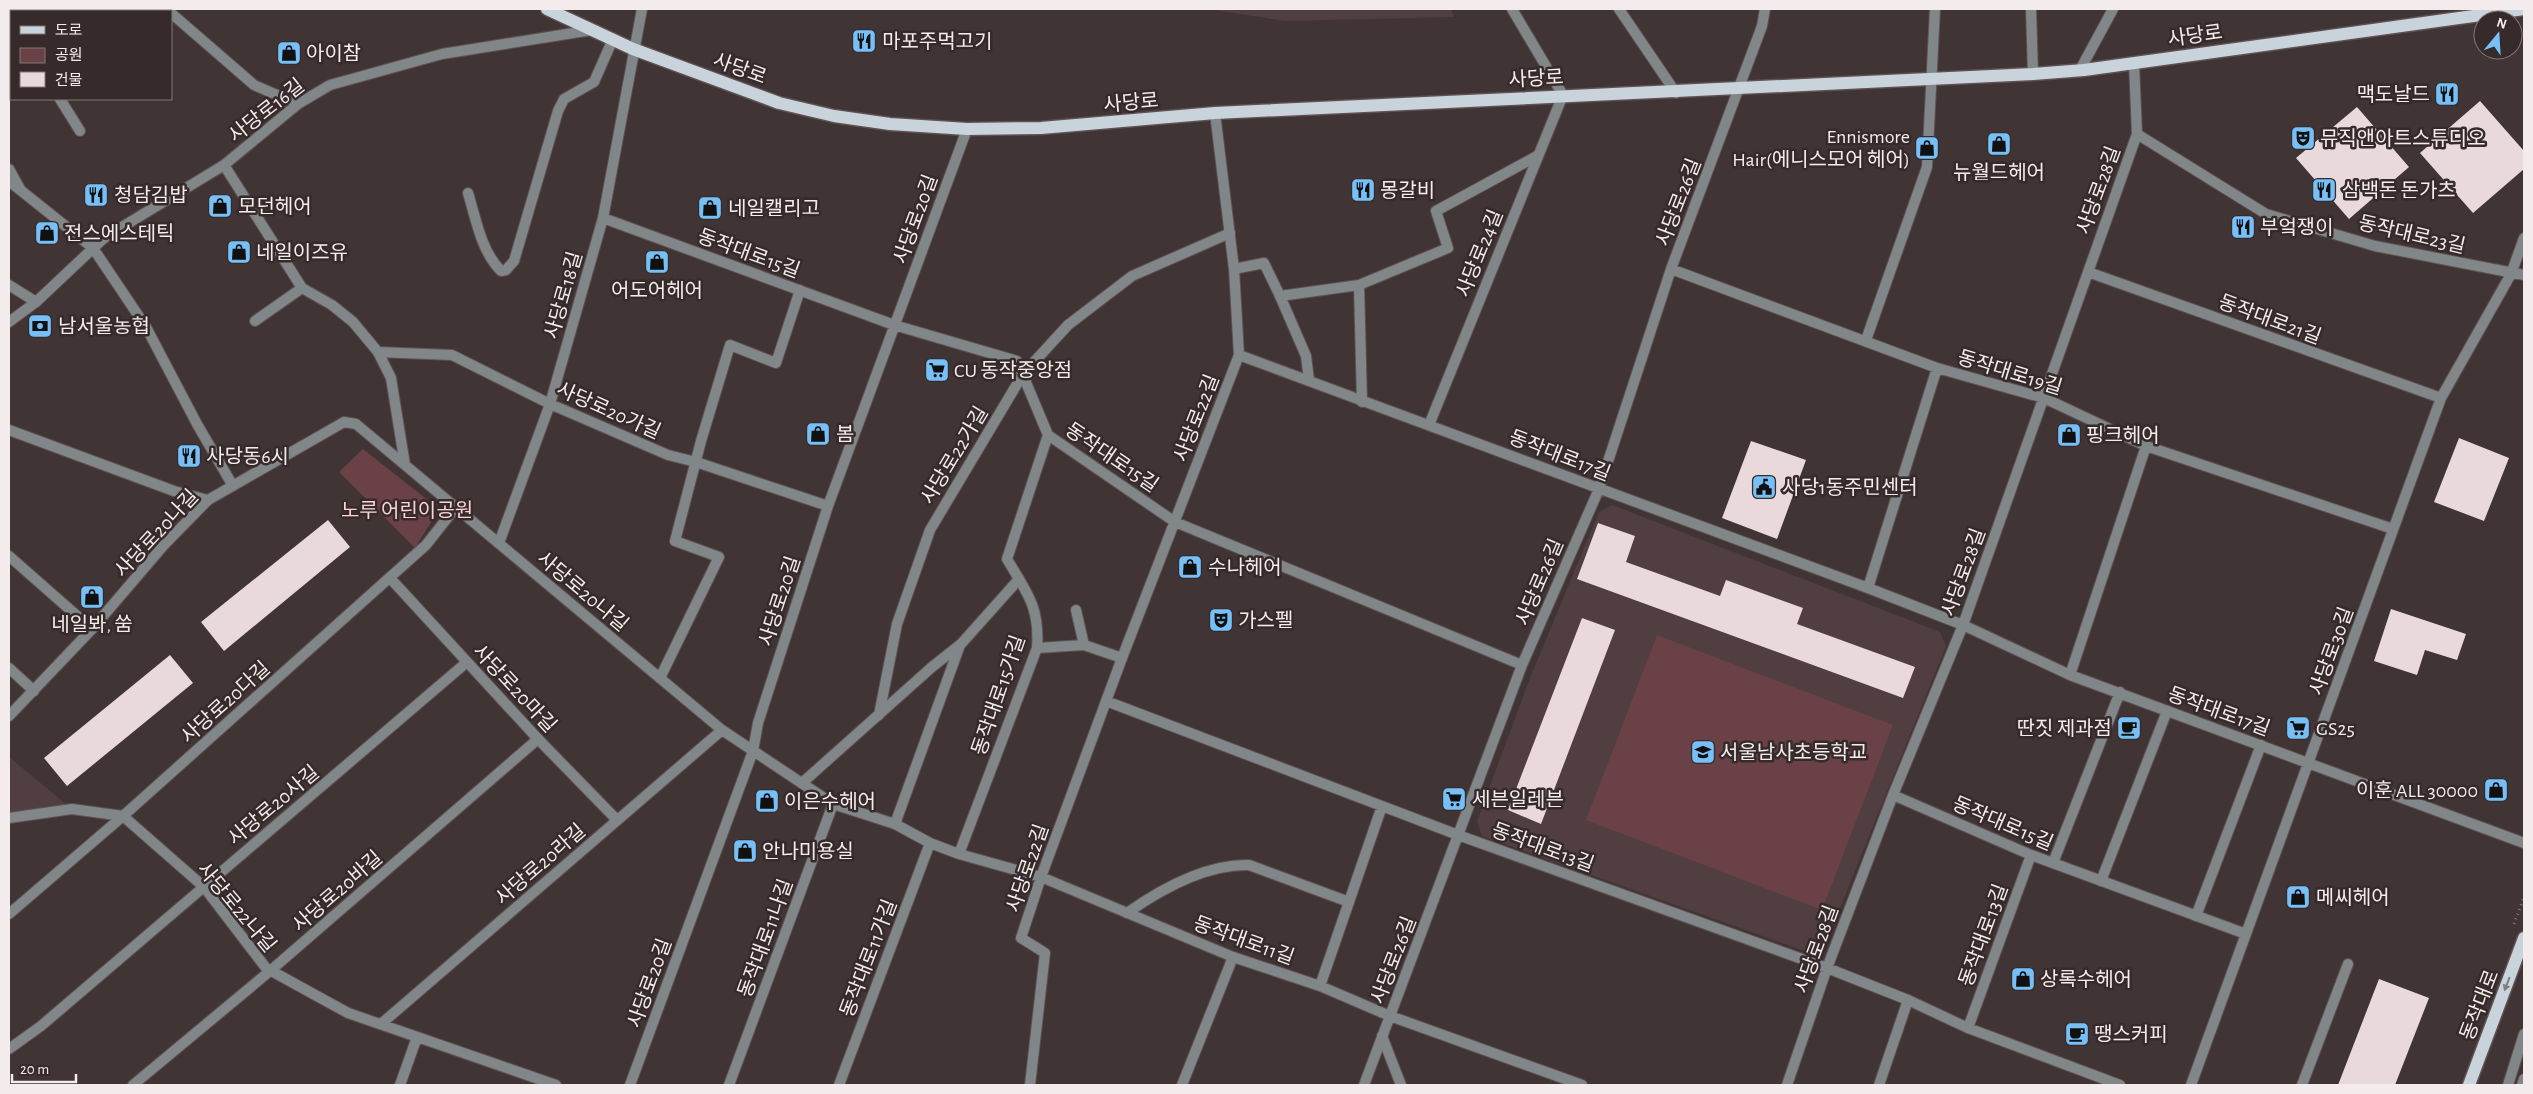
<svg xmlns="http://www.w3.org/2000/svg" width="2533" height="1094" viewBox="0 0 2533 1094" font-family="'Alegreya Sans','Noto Sans KR',sans-serif">
  <style>
    .built { fill: #513e40 }
    .green { fill: #694146 }
    .building { fill: #e9d9da }
    .lines { fill: none; stroke-linecap: round; stroke-linejoin: round }
    .service-casing { stroke: #5e5152; stroke-width: 12 }
    .minor-casing { stroke: #5e5152; stroke-width: 12 }
    .primary-casing { stroke: #5e5152; stroke-width: 15 }
    .path { stroke: #84797a; stroke-width: 3; stroke-dasharray: 1 4; stroke-linecap: butt }
    .service { stroke: #818689; stroke-width: 10 }
    .minor { stroke: #818689; stroke-width: 10 }
    .primary { stroke: #c9d3db; stroke-width: 12 }
    .oneway { fill: #807e83 }
    .labels { text-anchor: middle; stroke-width: 5; stroke-linejoin: round; paint-order: stroke }
    .street-label { font-size: 20px; fill: #f4ecec; stroke: #362a2b }
    .poi-label { font-size: 20px; fill: #f4ecec; stroke: #362a2b; text-anchor: start }
    .park-label { font-size: 20px; fill: #f9d3d7; stroke: #362a2b }
  </style>
  <rect width="100%" height="100%" fill="#413435"/>
  <path class="built" d="M1208,9H1451L1454,17L1284,21Z
    M1612,505L1940,632L1946,646L1825,945L1810,953L1482,836L1477,821L1528,683L1599,512Z
    M9,757L72,809L9,818Z"/>
  <path class="green" d="M363,449L439,509L415,548L339,472Z
    M1657,635L1893,725L1822,910L1586,820Z"/>
  <path class="building" d="M2480,101L2524,151V169L2473,213L2420,153Z
    M2357,107L2409,167L2349,219L2296,158Z
    M2459,438L2509,458L2484,521L2434,502Z
    M1751,441L1806,460L1777,539L1722,518Z
    M328,520L350,547L224,651L201,622Z
    M1598,523L1635,536L1626,562L1720,596L1726,580L1803,608L1797,624L1915,667L1903,698L1577,579Z
    M2391,609L2466,634L2457,660L2425,650L2417,675L2374,661Z
    M1582,618L1615,630L1541,824L1508,810Z
    M170,655L193,683L67,786L44,758Z
    M2379,979L2429,998L2395,1085H2338Z"/>
  <g class="lines">
    <defs>
      <path id="service" d="M1619,9L1676,93
        M9,19L11,23
        M60,99L80,131
        M9,169L20,189
        M468,193C476,219 481,251 501,271L506,270L514,261L558,111L564,99L594,82L613,39
        M9,285L36,302
        M1359,285L1362,402
        M255,321L302,288
        M1309,380L1306,356L1280,296L1359,285L1448,248L1436,211L1537,156
        M9,430L174,491L208,500
        M9,556L92,629
        M1076,610L1084,645L1122,658
        M1037,648L1084,645
        M9,668L34,691
        M660,678L719,557L675,541L701,441L730,345L776,363L800,290
        M879,715L897,624L930,530L1023,374L1068,325L1132,276L1230,233
        M802,783L932,667L961,644L1019,579
        M895,824L960,645
        M2101,881L2167,711
        M1127,913C1161,889 1206,864 1249,865L1349,902
        M2196,916L2261,745
        M1382,1036L1401,1085
        M9,1049L41,1026L467,662
        M133,1085L270,971L538,739
        M729,1085L833,804
        M1182,1085L1233,957
        M1879,1085L1908,1000
        M2508,1085L2524,1034
        M2522,1085L2524,1079"/>
      <path id="minor" d="M2031,9L2033,74
        M171,13L254,85L298,104
        M2080,70L2113,9
        M2137,134L2266,214L2375,246L2524,275
        M224,165L302,288L332,305L353,322L378,352L391,378L405,465
        M9,181L93,248L146,327L197,424L233,486
        M603,218L894,325L1017,361L1048,435L1175,522L1522,665
        M1234,269L1264,263L1280,296
        M1671,269L1937,368L2044,398L2146,446L2393,529
        M2088,272L2441,398
        M9,322L36,302L104,238L224,165L298,104L330,85L442,54L592,30
        M1866,340L1927,167L1935,9
        M378,352L452,355L550,404L668,455L696,462L828,506
        M1239,355L1868,588L1963,625L2070,675L2524,843
        M1429,425L1563,95L1512,9
        M499,543L550,404L603,218L642,9
        M390,578L538,739L617,820
        M1868,588L1937,368
        M2070,675L2146,446
        M1106,701L1458,835L1827,968L1908,1000L1968,1028L2120,1085
        M9,716L92,629L163,546L208,500L344,422L356,424L722,730L833,804L895,824L930,843L959,854L1041,877L1233,957L1320,986L1390,1016L1582,1085
        M1893,795L2031,855L2246,934
        M9,818L72,809L123,816L204,887L266,968L348,1013L556,1085
        M959,854L1037,648C1040,607 1027,593 1007,559L1048,435
        M2053,863L2120,692
        M9,914L123,816L426,545L456,507
        M1320,986L1382,806
        M381,1024L722,730
        M1968,1028L2031,855
        M400,1085L417,1037
        M630,1085L753,751L758,723L828,506L967,129
        M839,1085L930,843
        M1030,1085L1045,953L1021,938L1041,877L1122,658L1239,355L1234,269L1215,113
        M1364,1085L1522,665L1599,489L1671,269L1762,26L1765,9
        M1787,1085L1827,968L1893,795L1963,625L2137,134L2134,63
        M2191,1085L2441,398L2511,274L2524,238
        M2302,1085L2348,964"/>
      <path id="primary" d="M547,9L633,49L779,103L834,116L890,124L967,129L1041,128L1215,113L2033,74L2084,70L2524,9
        M2469,1085L2524,938"/>
    </defs>
    <use href="#service" class="service-casing"/>
    <use href="#minor" class="minor-casing"/>
    <use href="#primary" class="primary-casing"/>
    <path class="path" d="M2514,924L2524,897"/>
    <use href="#service" class="service"/>
    <use href="#minor" class="minor"/>
    <use href="#primary" class="primary"/>
  </g>
  <defs><path id="oneway-solid" d="M-6-.8H1V-3.2L6.5 0L1 3.2V.8H-6Z" transform="scale(1.25)"/></defs>
  <use class="oneway" href="#oneway-solid" transform="translate(2507 984) rotate(111)"/>
  <defs>
    <symbol id="restaurant-square" viewBox="-11 -11 22 22"><rect x="-9" y="-9" width="18" height="18" rx="4" fill="#76c0f7" stroke="#362a2b"/><path d="M-5-6h1v4h1v-4h1v4h1v-4h1v5L-1.5 .5V6h-2V.5L-5-1ZM5-6V6H3V1.5H1.5Q1.5-4 5-6Z" fill="#111"/></symbol>
    <symbol id="shop-square" viewBox="-11 -11 22 22"><rect x="-9" y="-9" width="18" height="18" rx="4" fill="#76c0f7" stroke="#362a2b"/><path d="M-5-2.5h2.3a2.7 3.5 0 0 1 5.4 0H5L5.5 6h-11ZM-1.5-2.5h3a1.5 2.3 0 0 0-3 0Z" fill="#111"/></symbol>
    <symbol id="theatre-square" viewBox="-11 -11 22 22"><rect x="-9" y="-9" width="18" height="18" rx="4" fill="#76c0f7" stroke="#362a2b"/><path d="M-5-5.5Q0-4 5-5.5V0Q5 5 0 6Q-5 5-5 0ZM-3.3-2.5H-1v1.5H-3.3ZM1-2.5H3.3v1.5H1ZM-2.8 1Q0 5.5 2.8 1Z" fill="#111"/></symbol>
    <symbol id="bank-square" viewBox="-11 -11 22 22"><rect x="-9" y="-9" width="18" height="18" rx="4" fill="#76c0f7" stroke="#362a2b"/><path d="M-6-4H6V4H-6ZM0-2.3a2.3 2.3 0 1 0 0 4.6a2.3 2.3 0 1 0 0-4.6Z" fill="#111"/></symbol>
    <symbol id="supermarket-square" viewBox="-11 -11 22 22"><rect x="-9" y="-9" width="18" height="18" rx="4" fill="#76c0f7" stroke="#362a2b"/><path d="M-6-5.5h2.5l.6 2H6L4.5 2H-2.5L-4.4-4H-6ZM-1.5 3.2a1.3 1.3 0 1 0 .1 0ZM3 3.2a1.3 1.3 0 1 0 .1 0Z" fill="#111"/></symbol>
    <symbol id="civic-square" viewBox="-11 -11 22 22"><rect x="-9" y="-9" width="18" height="18" rx="4" fill="#76c0f7" stroke="#362a2b"/><path d="M-.6-6.5H3V-4.5H.6V-3L4-1V1h2V6H-6V1h2V-1L-.6-3ZM-1.2 2.5V6h2.4V2.5Z" fill="#111"/></symbol>
    <symbol id="cafe-square" viewBox="-11 -11 22 22"><rect x="-9" y="-9" width="18" height="18" rx="4" fill="#76c0f7" stroke="#362a2b"/><path d="M-5.5-4.5H6V0H3Q3 3.5 0 3.5H-2.5Q-5.5 3.5-5.5 0ZM3-3.2v2h1.7v-2ZM-6 4.5H4V6H-6Z" fill="#111"/></symbol>
    <symbol id="school-square" viewBox="-11 -11 22 22"><rect x="-9" y="-9" width="18" height="18" rx="4" fill="#76c0f7" stroke="#362a2b"/><path d="M0-5L7-2L0 1L-7-2ZM-4 1L0 2.5L4 1V4Q0 6-4 4Z" fill="#111"/></symbol>
  </defs>
  <g fill-rule="evenodd">
    <use href="#restaurant-square" x="850" y="27" width="28" height="28"/>
    <use href="#shop-square" x="275" y="39" width="28" height="28"/>
    <use href="#restaurant-square" x="2433" y="80" width="28" height="28"/>
    <use href="#theatre-square" x="2289" y="124" width="28" height="28"/>
    <use href="#shop-square" x="1985" y="130" width="28" height="28"/>
    <use href="#shop-square" x="1913" y="134" width="28" height="28"/>
    <use href="#restaurant-square" x="1349" y="176" width="28" height="28"/>
    <use href="#restaurant-square" x="2310" y="176" width="28" height="28"/>
    <use href="#restaurant-square" x="82" y="181" width="28" height="28"/>
    <use href="#shop-square" x="206" y="192" width="28" height="28"/>
    <use href="#shop-square" x="696" y="194" width="28" height="28"/>
    <use href="#restaurant-square" x="2229" y="213" width="28" height="28"/>
    <use href="#shop-square" x="33" y="219" width="28" height="28"/>
    <use href="#shop-square" x="225" y="238" width="28" height="28"/>
    <use href="#shop-square" x="643" y="248" width="28" height="28"/>
    <use href="#bank-square" x="26" y="312" width="28" height="28"/>
    <use href="#supermarket-square" x="923" y="356" width="28" height="28"/>
    <use href="#shop-square" x="804" y="420" width="28" height="28"/>
    <use href="#shop-square" x="2055" y="421" width="28" height="28"/>
    <use href="#restaurant-square" x="175" y="442" width="28" height="28"/>
    <use href="#civic-square" x="1750" y="473" width="28" height="28"/>
    <use href="#shop-square" x="1176" y="553" width="28" height="28"/>
    <use href="#shop-square" x="78" y="583" width="28" height="28"/>
    <use href="#theatre-square" x="1207" y="606" width="28" height="28"/>
    <use href="#cafe-square" x="2115" y="714" width="28" height="28"/>
    <use href="#supermarket-square" x="2284" y="714" width="28" height="28"/>
    <use href="#school-square" x="1689" y="738" width="28" height="28"/>
    <use href="#shop-square" x="2482" y="776" width="28" height="28"/>
    <use href="#supermarket-square" x="1440" y="785" width="28" height="28"/>
    <use href="#shop-square" x="753" y="787" width="28" height="28"/>
    <use href="#shop-square" x="731" y="837" width="28" height="28"/>
    <use href="#shop-square" x="2284" y="883" width="28" height="28"/>
    <use href="#shop-square" x="2009" y="965" width="28" height="28"/>
    <use href="#cafe-square" x="2063" y="1020" width="28" height="28"/>
  </g>
  <g class="labels">
    <g class="street-label">
      <text transform="translate(2195 35) rotate(-8)" y="7">사당로</text>
      <text transform="translate(740 68) rotate(20)" y="7">사당로</text>
      <text transform="translate(1536 78) rotate(-3)" y="7">사당로</text>
      <text transform="translate(1131 102) rotate(-5)" y="7">사당로</text>
      <text transform="translate(266 110) rotate(-38)" y="7">사당로16길</text>
      <text transform="translate(2098 190) rotate(-70)" y="7">사당로28길</text>
      <text transform="translate(1678 202) rotate(-69)" y="7">사당로26길</text>
      <text transform="translate(915 219) rotate(-70)" y="7">사당로20길</text>
      <text transform="translate(2412 234) rotate(13)" y="7">동작대로23길</text>
      <text transform="translate(749 253) rotate(20)" y="7">동작대로15길</text>
      <text transform="translate(1479 253) rotate(-68)" y="7">사당로24길</text>
      <text transform="translate(563 295) rotate(-74)" y="7">사당로18길</text>
      <text transform="translate(2270 319) rotate(20)" y="7">동작대로21길</text>
      <text transform="translate(2010 372) rotate(17)" y="7">동작대로19길</text>
      <text transform="translate(609 410) rotate(24)" y="7">사당로20가길</text>
      <text transform="translate(1196 418) rotate(-69)" y="7">사당로22길</text>
      <text transform="translate(954 455) rotate(-59)" y="7">사당로22가길</text>
      <text transform="translate(1560 455) rotate(21)" y="7">동작대로17길</text>
      <text transform="translate(1112 457) rotate(34)" y="7">동작대로15길</text>
      <text transform="translate(156 533) rotate(-47)" y="7">사당로20나길</text>
      <text transform="translate(1963 572) rotate(-70)" y="7">사당로28길</text>
      <text transform="translate(1539 582) rotate(-67)" y="7">사당로26길</text>
      <text transform="translate(583 591) rotate(40)" y="7">사당로20나길</text>
      <text transform="translate(779 601) rotate(-72)" y="7">사당로20길</text>
      <text transform="translate(2331 651) rotate(-70)" y="7">사당로30길</text>
      <text transform="translate(515 688) rotate(47)" y="7">사당로20마길</text>
      <text transform="translate(998 695) rotate(-71)" y="7">동작대로15가길</text>
      <text transform="translate(225 702) rotate(-42)" y="7">사당로20다길</text>
      <text transform="translate(2219 711) rotate(20)" y="7">동작대로17길</text>
      <text transform="translate(273 805) rotate(-40)" y="7">사당로20사길</text>
      <text transform="translate(2003 823) rotate(23)" y="7">동작대로15길</text>
      <text transform="translate(1543 847) rotate(20)" y="7">동작대로13길</text>
      <text transform="translate(540 864) rotate(-41)" y="7">사당로20라길</text>
      <text transform="translate(1027 868) rotate(-71)" y="7">사당로22길</text>
      <text transform="translate(337 891) rotate(-41)" y="7">사당로20바길</text>
      <text transform="translate(237 907) rotate(50)" y="7">사당로22나길</text>
      <text transform="translate(1983 935) rotate(-70)" y="7">동작대로13길</text>
      <text transform="translate(765 938) rotate(-70)" y="7">동작대로11나길</text>
      <text transform="translate(1244 940) rotate(20)" y="7">동작대로11길</text>
      <text transform="translate(1816 949) rotate(-70)" y="7">사당로28길</text>
      <text transform="translate(868 958) rotate(-69)" y="7">동작대로11가길</text>
      <text transform="translate(1393 960) rotate(-69)" y="7">사당로26길</text>
      <text transform="translate(649 983) rotate(-70)" y="7">사당로20길</text>
      <text transform="translate(2479 1005) rotate(-69)" y="7">동작대로</text>
    </g>
    <g class="poi-label">
      <text x="882" y="48">마포주먹고기</text>
      <text x="306" y="60">아이참</text>
      <text x="2430" y="101" text-anchor="end">맥도날드</text>
      <text x="1910" y="143" text-anchor="end">Ennismore<tspan x="1910" dy="23">Hair(에니스모어 헤어)</tspan></text>
      <text x="2320" y="145">뮤직앤아트스튜디오</text>
      <text x="1999" y="179" text-anchor="middle">뉴월드헤어</text>
      <text x="1380" y="197">몽갈비</text>
      <text x="2342" y="197">삼백돈 돈가츠</text>
      <text x="114" y="202">청담김밥</text>
      <text x="238" y="213">모던헤어</text>
      <text x="728" y="215">네일캘리고</text>
      <text x="2260" y="234">부엌쟁이</text>
      <text x="64" y="240">전스에스테틱</text>
      <text x="256" y="259">네일이즈유</text>
      <text x="657" y="297" text-anchor="middle">어도어헤어</text>
      <text x="58" y="333">남서울농협</text>
      <text x="954" y="377">CU 동작중앙점</text>
      <text x="836" y="441">봄</text>
      <text x="2086" y="442">핑크헤어</text>
      <text x="206" y="463">사당동6시</text>
      <text x="1782" y="494">사당1동주민센터</text>
      <text x="1208" y="574">수나헤어</text>
      <text x="1238" y="627">가스펠</text>
      <text x="92" y="631" text-anchor="middle">네일봐, 쑴</text>
      <text x="2112" y="735" text-anchor="end">딴짓 제과점</text>
      <text x="2316" y="735">GS25</text>
      <text x="1720" y="759">서울남사초등학교</text>
      <text x="2478" y="797" text-anchor="end">이훈 ALL 30000</text>
      <text x="1472" y="806">세븐일레븐</text>
      <text x="784" y="808">이은수헤어</text>
      <text x="762" y="858">안나미용실</text>
      <text x="2316" y="904">메씨헤어</text>
      <text x="2040" y="986">상록수헤어</text>
      <text x="2094" y="1041">땡스커피</text>
    </g>
    <g class="park-label">
      <text x="407" y="517">노루 어린이공원</text>
    </g>
  </g>
  <rect width="2533" height="1094" fill="none" stroke="#f4ecec" stroke-width="20"/>
  <rect x="10" y="10" width="162" height="90" fill="#362a2b" stroke="#827878"/>
  <rect x="20" y="26" width="25" height="8" fill="#c9d3db" stroke="#827878"/>
  <text x="55" y="35" font-size="15" fill="#f4ecec">도로</text>
  <rect x="20" y="48" width="25" height="15" fill="#694146" stroke="#827878"/>
  <text x="55" y="60" font-size="15" fill="#f4ecec">공원</text>
  <rect x="20" y="72" width="25" height="15" fill="#e9d9da" stroke="#827878"/>
  <text x="55" y="85" font-size="15" fill="#f4ecec">건물</text>
  <g transform="translate(2498 35) rotate(18)"><circle r="24" fill="#362a2b" stroke="#827878"/>
  <path d="M0-4L9 19L0 12L-9 19Z" fill="#76c0f7"/>
  <text y="-8" font-size="14" font-weight="bold" text-anchor="middle" fill="#f4ecec">N</text>
  </g>
  <path d="M12 1074v8h64v-8" fill="none" stroke="#f4ecec" stroke-width="2.5"/>
  <text x="20" y="1074" font-size="15" fill="#f4ecec" stroke="#362a2b" stroke-width="4" paint-order="stroke">20 m</text>
</svg>
